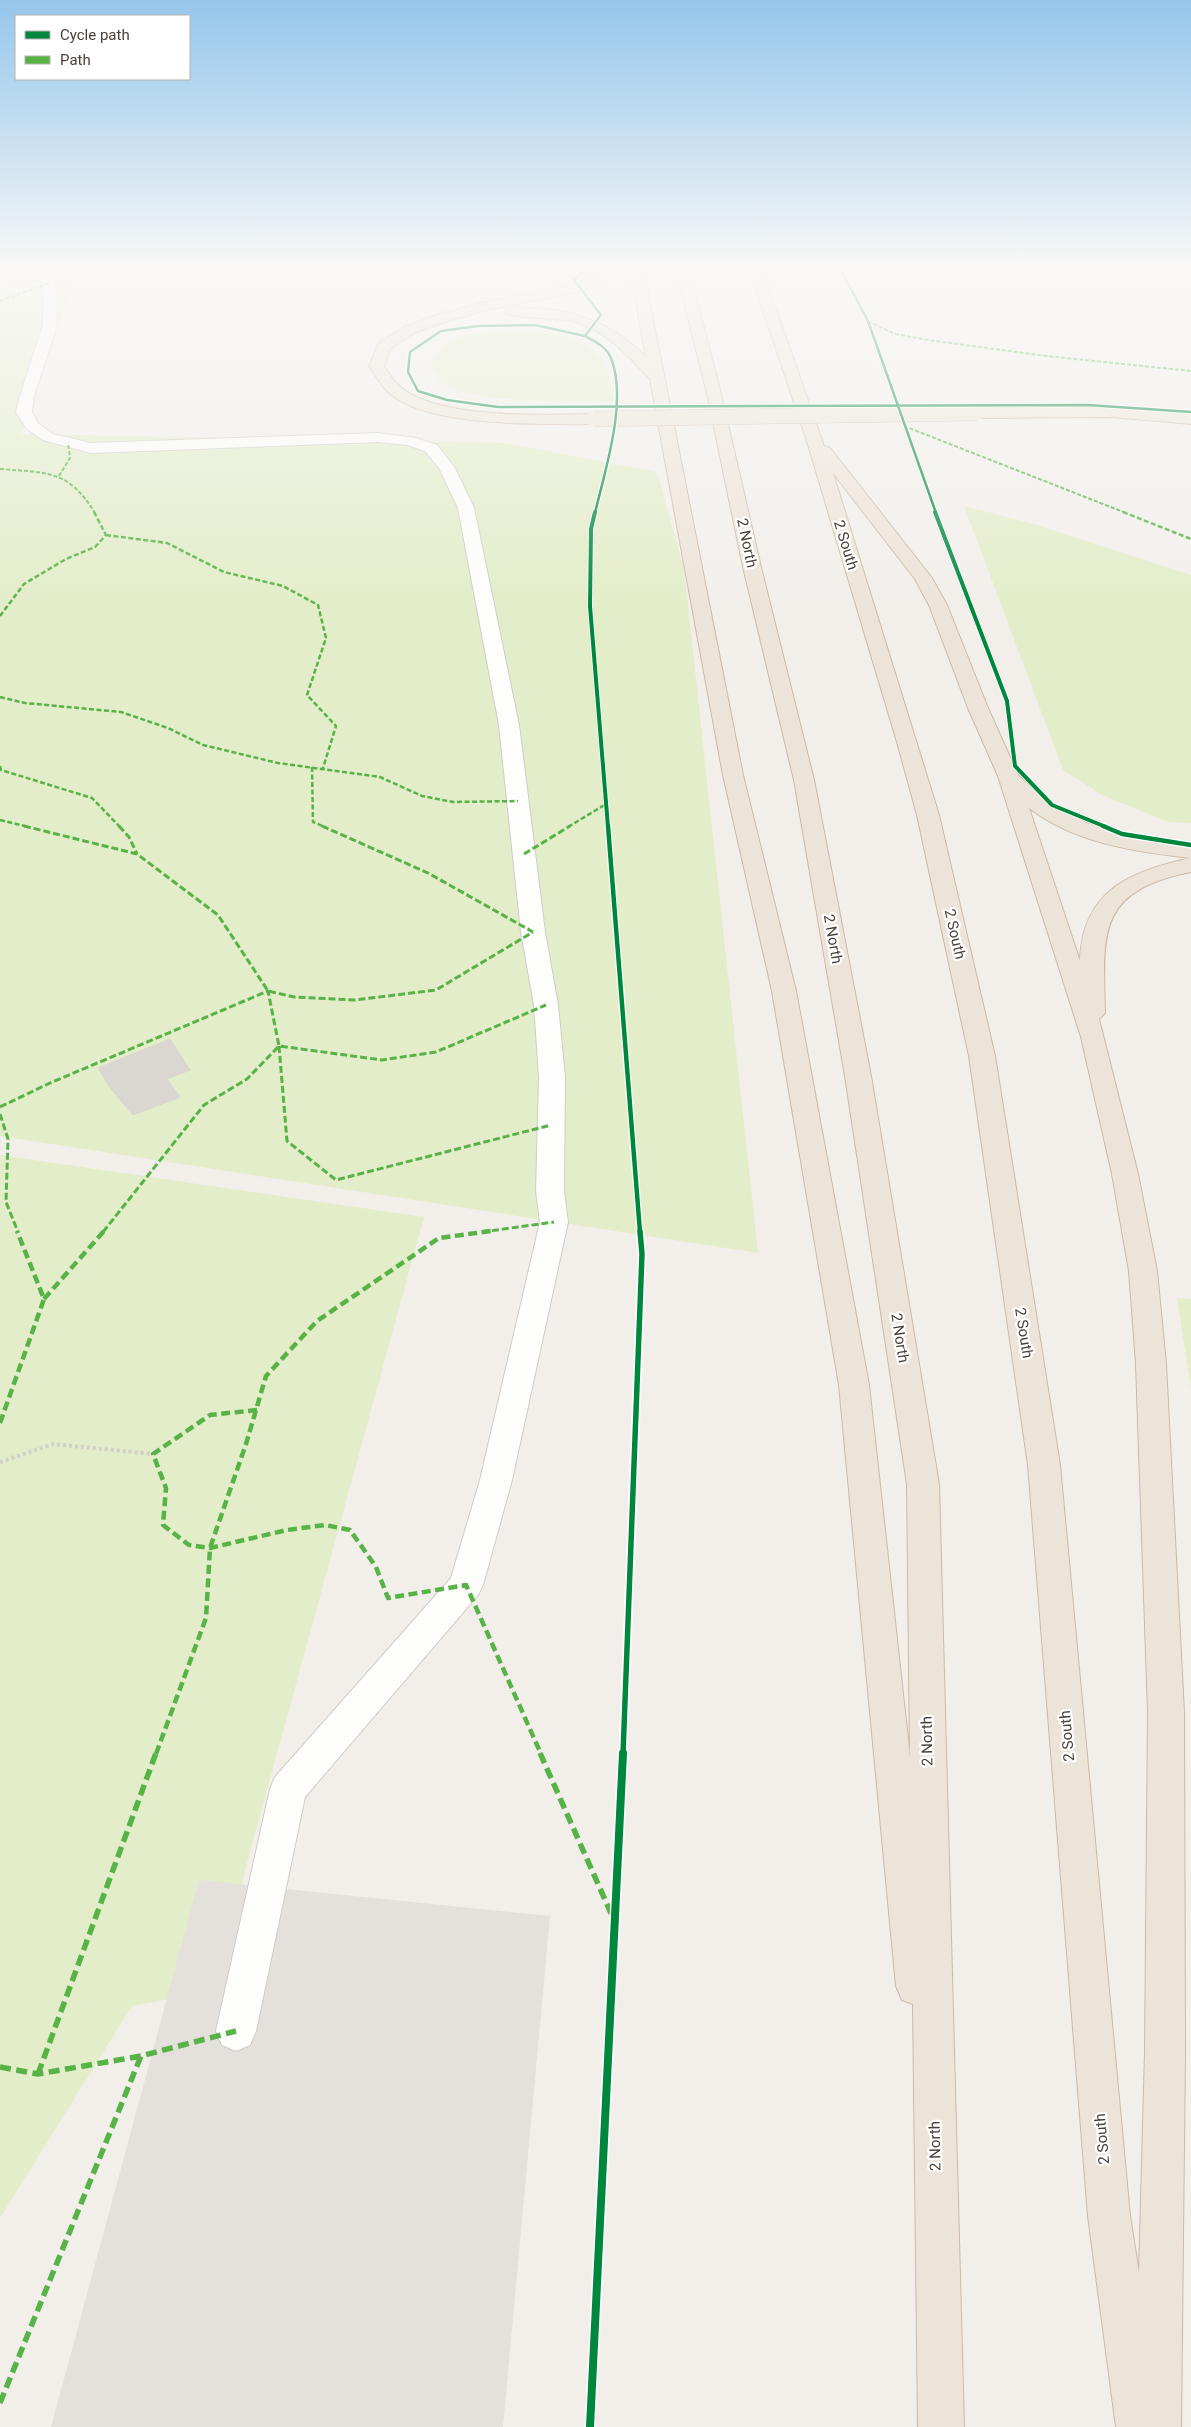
<svg xmlns="http://www.w3.org/2000/svg" width="1191" height="2427" viewBox="0 0 1191 2427" font-family="Roboto,sans-serif">
  <style>
    .green { fill: #e3edc9 }
    .parking { fill: #e4e0dc }
    .building { fill: #dad6d2; stroke: #dad6d0 }
    .lines { fill: none; stroke-linecap: round; stroke-linejoin: round }
    .minor-casing { stroke: #d0cdc8; stroke-width: 2 }
    .highway-casing { stroke: #ccb9a5; stroke-width: 2 }
    .path { stroke: #d2cfca; stroke-width: 4; stroke-dasharray: 3 3; stroke-linecap: butt }
    .minor { fill: #fdfdfc; fill-rule: evenodd }
    .highway { fill: #ede4d9; fill-rule: evenodd }
    .highway-bridge-casing { stroke: #ccb9a5; stroke-width: 16; stroke-linecap: butt }
    .highway-bridge { stroke: #ede4d9; stroke-width: 15 }
    .quiet-far4 { stroke: #57b346; stroke-width: 2; stroke-dasharray: 4 2; stroke-linecap: butt }
    .quiet-far3 { stroke: #57b346; stroke-width: 2.5; stroke-dasharray: 5 2.5; stroke-linecap: butt }
    .quiet-far2 { stroke: #57b346; stroke-width: 3; stroke-dasharray: 7 3; stroke-linecap: butt }
    .quiet-far1 { stroke: #57b346; stroke-width: 4.5; stroke-dasharray: 9 4.5; stroke-linecap: butt }
    .quiet { stroke: #57b346; stroke-width: 5.5; stroke-dasharray: 11 5.5; stroke-linecap: butt }
    .cycleway-far4-casing { stroke: #fff; stroke-width: 4.5 }
    .cycleway-far3-casing { stroke: #fff; stroke-width: 5.5 }
    .cycleway-far2-casing { stroke: #fff; stroke-width: 7 }
    .cycleway-far1-casing { stroke: #fff; stroke-width: 9 }
    .cycleway-casing { stroke: #fff; stroke-width: 11 }
    .cycleway-far4 { stroke: #00873e; stroke-width: 2.5 }
    .cycleway-far3 { stroke: #00873e; stroke-width: 4 }
    .cycleway-far2 { stroke: #00873e; stroke-width: 4.5 }
    .cycleway-far1 { stroke: #00873e; stroke-width: 5.5 }
    .cycleway { stroke: #00873e; stroke-width: 8 }
    .labels { text-anchor: middle; stroke-width: 4.5; stroke-linejoin: round; paint-order: stroke }
    .street-label { font-size: 15px; fill: #493f36; stroke: #fff }
  </style>
  <rect width="100%" height="100%" fill="#f2efeb"/>
  <path class="green" d="M0,269H78L21,434L506,443L657,472L684,568L758,1253L0,1136Z
    M496,330C531,330 580,327 603,360C609,370 611,389 614,401C576,400 468,406 440,381C437,377 434,372 431,368C439,335 467,335 496,330Z
    M964,506L1037,525L1191,575V823L1168,822L1102,795L1063,770Z
    M0,1155L424,1217L212,1991L132,2006L0,2218Z
    M1177,1298L1191,1299V1388Z"/>
  <path class="parking" d="M199,1880L550,1916L503,2427H51Z"/>
  <path class="building" d="M170,1039L190,1070L167,1079L180,1097L133,1115L111,1089L98,1068Z"/>
  <g class="lines">
    <defs>
      <path id="minor" d="M43,269H55L57,325L34,396L32,412L38,423L53,434L91,443L378,433L416,438L437,445L455,468L474,508L519,725L545,932L558,1005L565,1077L564,1191L568,1222L512,1480L483,1585L478,1595L305,1797L256,2031L250,2045L236,2051L222,2045L216,2031L270,1789L275,1777L451,1578L480,1480L540,1222L536,1191L539,1077L534,1005L521,932L499,725L458,508L439,468L425,451L407,445L378,442L91,453L43,440L27,429L16,412L20,396L43,325V278L0,282V274Z"/>
      <path id="highway" d="M606,269H620L606,281L582,291L487,310L450,320L414,333L390,349L384,366C388,372 392,379 397,384C433,420 545,415 594,414L599,416L602,419L599,422C586,426 571,424 557,424C513,424 419,423 387,391C380,384 375,374 369,366L379,343L404,327L440,314L481,303L574,285Z
        M630,269H643L743,775L796,991L869,1385L910,1757L907,1484L845,1076L794,780L743,567L708,398L676,269H689L722,398L761,567L814,780L871,1076L939,1484L964,2427H918L913,2004L902,2000L896,1986L839,1385L772,991L723,775L650,379C628,355 605,330 573,321C560,318 510,319 504,312C510,305 522,308 530,308C576,309 613,324 646,357Z
        M749,269H762L824,446L830,448L932,578L947,605L988,708L1018,775L1049,803L1087,823L1135,837L1191,844V858C1136,852 1074,843 1029,808L1080,961C1082,891 1130,871 1191,858V872C1097,891 1103,932 1105,1013L1099,1019L1138,1174L1157,1271L1166,1364L1184,1712L1185,2052L1181,2427H1116L1088,2216L1028,1465L969,1056L917,815L897,742L806,438ZM833,473L915,579L929,605L968,708L998,776L1081,1037L1112,1174L1129,1271L1136,1364L1148,1712L1145,2052L1139,2273L1130,2216L1060,1465L995,1056L939,815Z
        M1058,407L1138,409L1191,414V424L1111,417L977,418L969,413L977,408Z"/>
    </defs>
    <use href="#minor" class="minor-casing"/>
    <use href="#highway" class="highway-casing"/>
    <path class="path" d="M0,1462L53,1444L153,1454"/>
    <use href="#minor" class="minor"/>
    <use href="#highway" class="highway"/>
    <defs>
      <path id="highway-bridge" d="M594,419L977,413"/>
    </defs>
    <use href="#highway-bridge" class="highway-bridge-casing"/>
    <use href="#highway-bridge" class="highway-bridge"/>
    <path class="quiet-far4" d="M0,301L49,283
      M868,321L895,334L928,340L1046,356L1191,371
      M904,426L1126,513
      M0,469C47,473 68,469 95,513
      M59,476L70,458L68,443"/>
    <path class="quiet-far3" d="M1123,512L1191,539
      M106,535L167,543L224,572L283,586L318,605L326,638L307,695L336,726L323,768
      M0,616L24,584L66,559L95,547L106,535L94,512
      M0,697L25,703L121,712L168,728L203,745L278,763L380,777L422,796L453,802L518,801
      M0,766L1,770L92,798L120,827
      M312,767L313,822L325,827
      M0,820L29,827
      M568,827L606,804"/>
    <path class="quiet-far2" d="M24,826L137,854L218,915L268,991L294,997L355,1000L436,990L533,932
      M119,826L129,837L137,854
      M322,826L428,873L533,932
      M524,854L570,826
      M279,1046L287,1141L336,1180L551,1125
      M0,1107L50,1083L268,991L279,1046L382,1060L436,1052L546,1005
      M0,1114L8,1139L6,1202L18,1232
      M103,1232L204,1105L247,1079L279,1046
      M482,1232L554,1222"/>
    <path class="quiet-far1" d="M44,1299L104,1231
      M257,1410L210,1415L153,1454L166,1488L163,1525L189,1545L210,1548L287,1530L325,1525L350,1530L376,1567L388,1598L466,1585L541,1754
      M0,1423L44,1299L17,1231
      M156,1754L206,1618L210,1548L246,1444L266,1376L317,1321L439,1238L491,1231"/>
    <path class="quiet" d="M540,1753L614,1920
      M0,2067L38,2074L141,2056L236,2031
      M38,2074L156,1753
      M0,2403L141,2056"/>
    <defs>
      <path id="cycleway-far4" d="M587,269L574,280L601,315L585,336C594,341 607,347 611,358C628,401 605,470 595,513
        M840,269L868,321L936,513
        M585,336L535,325L478,326L441,331L410,352L408,372L418,391L447,400L498,407L1088,405L1191,412"/>
      <path id="cycleway-far3" d="M595,512L591,529L590,606L608,827
        M935,512L1007,701L1015,766L1052,805L1106,827"/>
      <path id="cycleway-far2" d="M608,826L640,1232
        M1103,826L1122,834L1191,845"/>
      <path id="cycleway-far1" d="M623,1754L642,1254L640,1231"/>
      <path id="cycleway" d="M590,2427L623,1753"/>
    </defs>
    <use href="#cycleway-far4" class="cycleway-far4-casing"/>
    <use href="#cycleway-far3" class="cycleway-far3-casing"/>
    <use href="#cycleway-far2" class="cycleway-far2-casing"/>
    <use href="#cycleway-far1" class="cycleway-far1-casing"/>
    <use href="#cycleway" class="cycleway-casing"/>
    <use href="#cycleway-far4" class="cycleway-far4"/>
    <use href="#cycleway-far3" class="cycleway-far3"/>
    <use href="#cycleway-far2" class="cycleway-far2"/>
    <use href="#cycleway-far1" class="cycleway-far1"/>
    <use href="#cycleway" class="cycleway"/>
  </g>
  <linearGradient id="sky" x2="0" y2="1"><stop stop-color="#95c6ec"/><stop offset="0.44" stop-color="#f9f8f6"/><stop offset="1" stop-color="#f9f8f6" stop-opacity="0"/></linearGradient>
  <rect width="1191" height="609" fill="url(#sky)"/>
  <g class="labels">
    <g class="street-label">
      <text transform="translate(747 543) rotate(78)" y="5">2 North</text>
      <text transform="translate(846 545) rotate(73)" y="5">2 South</text>
      <text transform="translate(955 934) rotate(77)" y="5">2 South</text>
      <text transform="translate(833 939) rotate(80)" y="5">2 North</text>
      <text transform="translate(1024 1333) rotate(81)" y="5">2 South</text>
      <text transform="translate(900 1338) rotate(81)" y="5">2 North</text>
      <text transform="translate(1067 1736) rotate(-95)" y="5">2 South</text>
      <text transform="translate(927 1741) rotate(-91)" y="5">2 North</text>
      <text transform="translate(1102 2139) rotate(-95)" y="5">2 South</text>
      <text transform="translate(935 2146) rotate(-91)" y="5">2 North</text>
    </g>
  </g>
  <rect x="15" y="15" width="175" height="65" fill="#ffffff" stroke="#b6b2af"/>
  <rect x="25" y="31" width="25" height="8" fill="#00873e" stroke="#b6b2af"/>
  <text x="60" y="40" font-size="15" fill="#493f36">Cycle path</text>
  <rect x="25" y="56" width="25" height="8" fill="#57b346" stroke="#b6b2af"/>
  <text x="60" y="65" font-size="15" fill="#493f36">Path</text>
</svg>
